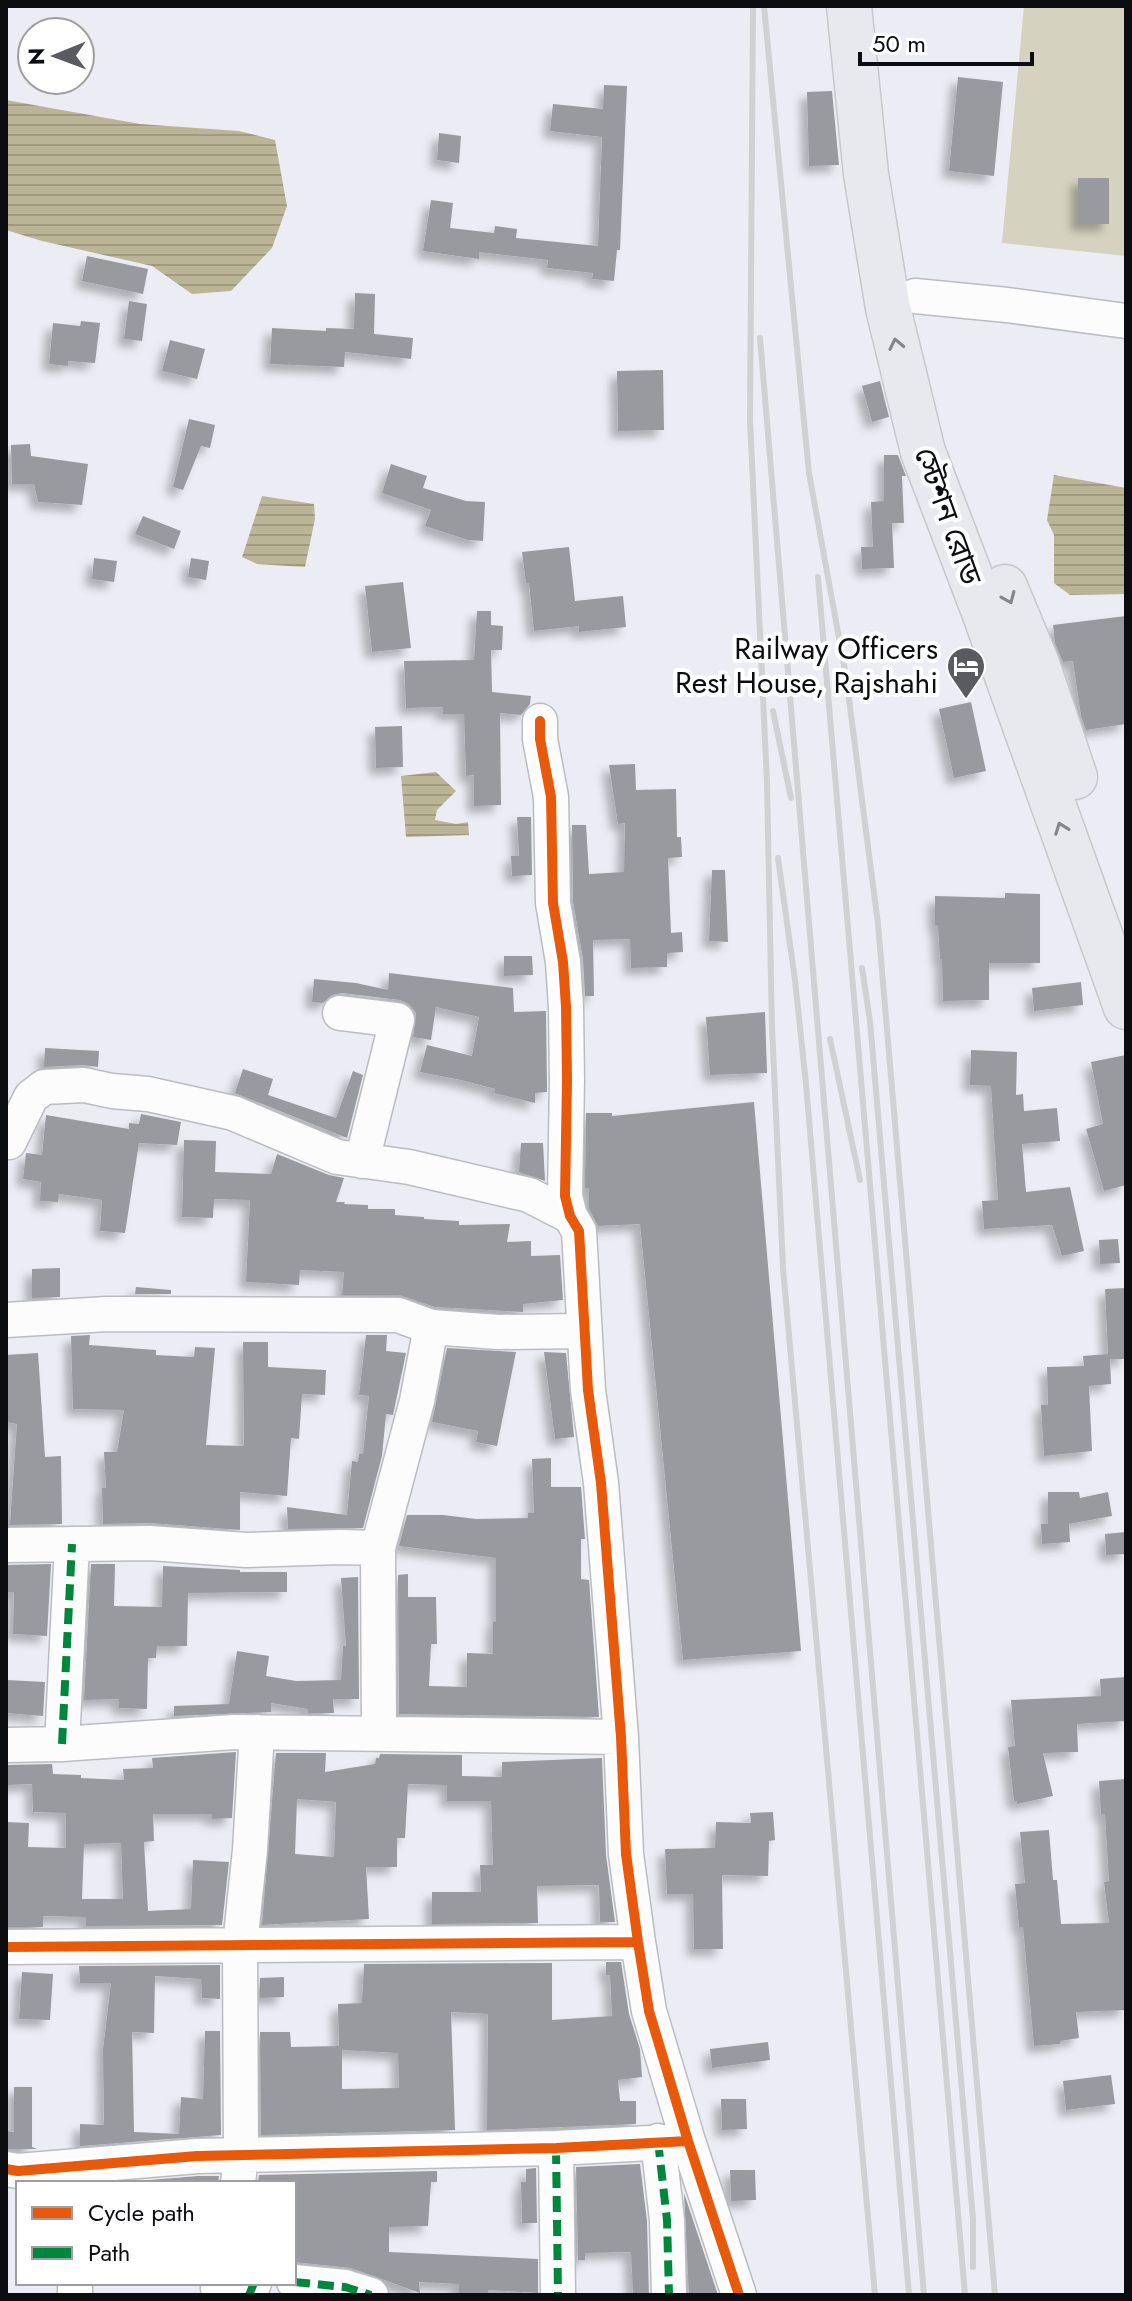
<svg xmlns="http://www.w3.org/2000/svg" width="1132" height="2301" viewBox="0 0 1132 2301" font-family="Jost,'Noto Sans Bengali',sans-serif">
  <style>
    .green { fill: #d5d2bf }
    .water { fill: url(#water-rules) }
    .building { fill: #999a9f; fill-rule: evenodd; filter: url(#shadow) }
    .lines { fill: none; stroke-linecap: round; stroke-linejoin: round }
    .minor-casing { stroke: #babcc1; stroke-width: 37 }
    .major-casing { stroke: #c7c8cb; stroke-width: 47 }
    .minor { stroke: #fcfcfd; stroke-width: 34 }
    .major { stroke: #e8e9ef; stroke-width: 44 }
    .rail { stroke: #d0d1d3; stroke-width: 6 }
    .quiet { stroke: #00873e; stroke-width: 8; stroke-dasharray: 16 8; stroke-linecap: butt }
    .cycleway-casing { stroke: #fff; stroke-width: 15 }
    .cycleway { stroke: #e8590c; stroke-width: 10 }
    .oneway { stroke: #85868b }
    .labels { text-anchor: middle; stroke-width: 8; stroke-linejoin: round; paint-order: stroke }
    .street-label { font-size: 30px; fill: #0c0d11; stroke: #fff }
    .poi-label { font-size: 30px; fill: #0c0d11; stroke: #fff; text-anchor: end }
  </style>
  <defs>
    <pattern id="water-rules" width="6" height="5" patternUnits="userSpaceOnUse" patternTransform="scale(2)"><rect width="6" height="5" fill="#bbb597"/><path d="M0 2.5h6" fill="none" stroke="#a09a81"/></pattern>
    <filter id="shadow"><feDropShadow dx="-7" dy="7" stdDeviation="4" flood-color="#0004"/></filter>
  </defs>
  <rect width="100%" height="100%" fill="#ecedf4"/>
  <path class="green" d="M1024,6H1126V256L1002,243Z"/>
  <path class="water" d="M6,100L140,124L239,131L275,140L287,206L272,248L231,291L192,294L152,266L42,241L6,230Z
    M1054,475L1126,488V594L1070,595L1054,583V535L1047,520Z
    M262,496L314,504L315,519L305,567L257,564L242,557Z
    M436,772L456,791L437,810L435,820L456,824L468,822L469,835L406,837L401,776Z"/>
  <path class="building" d="M958,77L1003,82L994,176L949,171Z
    M604,85L627,86L620,250H617L614,281L592,279L593,273L547,268L548,260L479,252V259L423,251L431,200L453,203L450,228L494,233L495,226L517,229L516,238L598,246L602,137L550,131L553,104L603,109Z
    M832,91L839,165L809,166L807,92Z
    M439,133L461,136L459,163L437,160Z
    M1078,178H1109V224H1078Z
    M87,256L148,269L143,294L82,281Z
    M355,293L375,294L374,334L413,338L411,359L345,352L344,367L270,364L272,328L326,331V328L354,329Z
    M129,301L147,304L142,341L124,339Z
    M81,321L100,323L95,363L68,361V366L49,364L53,323L80,326Z
    M170,340L205,349L197,379L162,371Z
    M663,370L664,430L618,431L617,371Z
    M880,381L889,417L872,422L862,386Z
    M189,419L215,425L210,448L201,446L183,490L173,487Z
    M30,444L31,456L88,464L82,505L38,502L34,484H12L11,445Z
    M884,455H898L906,476H902L904,523H892L894,568L862,569L861,547H873L871,502L884,501Z
    M391,464L427,476L423,488L466,501L485,502L483,541L468,540L425,526L431,510L382,493Z
    M143,516L181,531L174,549L135,534Z
    M569,547L575,601L623,596L626,627L579,632V626L534,631L529,583H526L522,552Z
    M94,558L117,561L114,582L92,579Z
    M191,558L209,561L206,580L188,577Z
    M403,582L411,648L372,652L365,586Z
    M477,611H491V625L503,626L502,650H491L492,692L531,696L530,704L521,715L500,713L501,805L474,806V775L466,776L464,714H443V707L406,708L404,661L474,660Z
    M1126,616V724L1086,730L1081,716L1073,661L1063,662L1055,643L1053,625Z
    M971,702L986,771L954,778L939,709Z
    M402,726L403,767L376,768L375,727Z
    M635,764L636,790L676,789L677,837H681L682,857L668,858L671,933L682,932L683,952L667,953V967L631,968L630,939L593,940L594,996H585L583,959L573,901L572,825H586L589,874L624,872L625,823L618,824L609,765Z
    M517,817H531L532,875L512,876L511,856H519Z
    M712,870H725L728,942L709,941Z
    M1005,893L1040,894V963H989V1000L943,1001L942,959H940L938,925H935V896L1005,898Z
    M504,956H532L533,975L504,976Z
    M389,973L513,988L514,1012L546,1011L547,1092L535,1093V1103L494,1093L495,1089L461,1080L420,1072L427,1045L472,1056L479,1017L436,1007L431,1040L413,1037L416,1013L409,1004L400,1000L342,993L332,995L323,1003L312,1002L314,979L356,983L388,990Z
    M1081,982L1083,1005L1034,1011L1032,988Z
    M765,1012L767,1073L710,1075L706,1017Z
    M45,1048L99,1051L98,1067L83,1065L44,1067Z
    M971,1050L1017,1052L1016,1095L1023,1094L1024,1111L1057,1108L1060,1141L1022,1144L1026,1192L1070,1187L1084,1251L1062,1256L1052,1225L984,1229L982,1201L998,1200L991,1086L970,1085Z
    M1126,1055V1185L1104,1191L1086,1129L1103,1124L1091,1062Z
    M243,1069L273,1079L268,1095L336,1118L353,1071L363,1075L347,1138L235,1093Z
    M754,1102L801,1651L683,1660L640,1224L598,1226L589,1209V1188H585L586,1113H612V1116Z
    M141,1114L181,1122L177,1145L139,1143L125,1233L100,1231L102,1200L59,1194L58,1202L40,1201L41,1182L23,1179L26,1153L42,1155L46,1115L129,1129V1123L139,1124Z
    M184,1140L216,1141L215,1172L271,1174L277,1154L329,1175L344,1178L336,1202H345L344,1204L368,1205V1209H395V1215L424,1217V1219L459,1221V1225L510,1224L507,1242L531,1241V1256L560,1255L563,1300L523,1304V1312L435,1307L399,1295H342L344,1272L300,1270L299,1285L246,1282L250,1200L214,1199L213,1218L182,1217Z
    M521,1143H543L545,1181L519,1172Z
    M1118,1239L1120,1263L1100,1264L1099,1240Z
    M60,1268V1297L32,1298V1269Z
    M136,1287L171,1290V1294H135Z
    M1126,1288V1359H1110L1111,1384L1089,1386L1092,1451L1044,1456L1041,1405H1048L1047,1367L1084,1366L1083,1356L1108,1354L1105,1289Z
    M90,1335L89,1345L156,1350V1355L194,1357L195,1347L215,1348L206,1445L244,1446L243,1342H268V1367L326,1370L325,1395L302,1394L299,1439L291,1438L287,1496L240,1492V1530L151,1523L103,1524L102,1488H106L104,1452H117L124,1410L73,1409L71,1336Z
    M366,1335H387L386,1351L406,1353L393,1415L386,1414L382,1456L363,1528L288,1529L287,1507L347,1515L352,1461L358,1462L359,1454H363L369,1396L359,1395Z
    M447,1348L516,1352L497,1446L476,1442L478,1431L432,1422Z
    M544,1352L566,1353L574,1437L555,1439Z
    M38,1353L45,1457L61,1456L62,1524L8,1525L10,1523L17,1424L6,1422V1355Z
    M551,1458V1487H581L585,1539H581V1579L589,1580L599,1717L399,1714L398,1575L408,1574V1597H436L437,1644H431L429,1686L467,1687V1653L493,1654V1622H496V1558L399,1546L407,1515H443L476,1519L528,1518V1513H534L532,1459Z
    M1048,1492H1079L1080,1498L1108,1492L1112,1516L1069,1524L1070,1542L1042,1544L1041,1524H1048Z
    M1126,1532V1554L1106,1555L1105,1534Z
    M51,1564L47,1636L13,1634L14,1592H6V1565Z
    M91,1564H115L114,1606L162,1607L163,1566L240,1570V1572H287V1592L188,1593L187,1646H157L156,1658H148L147,1709L119,1708V1699L84,1700Z
    M358,1577L359,1699H333L334,1713H308V1709L271,1703V1712L174,1716V1706L229,1704L237,1651L269,1656L266,1676L296,1681L341,1680L343,1646H346L341,1578Z
    M1126,1677V1721L1077,1724L1078,1752L1043,1753L1053,1796L1017,1804V1801H1014L1008,1747L1015,1746L1011,1700L1101,1696L1100,1679Z
    M6,1680L45,1682L43,1716L6,1713Z
    M236,1752L232,1818L212,1819V1814H153L154,1841L144,1842L148,1911L191,1909L193,1860L229,1862L222,1925L86,1926V1917L43,1916V1927H6V1822L29,1823L28,1847L66,1848V1813L33,1812L32,1784L6,1785V1765L52,1764L53,1774L81,1775V1778L124,1780L123,1769L153,1768L152,1758ZM121,1843L123,1899H82L84,1844Z
    M276,1753H326L325,1772L375,1764L376,1758H379L380,1754L462,1755V1776L502,1777V1762L602,1758L606,1855L615,1922H600L599,1885L537,1886L538,1923L432,1924V1892H481L480,1865H493L491,1801H447V1785L408,1784L405,1838H397V1867H366L369,1919L262,1925ZM297,1799L336,1802L334,1857L295,1854Z
    M1126,1779V2010L1076,2012L1079,2038L1060,2041V2044L1034,2046L1023,1927H1019L1015,1884L1025,1883L1020,1832L1049,1830L1053,1880H1057L1061,1924L1109,1923L1104,1882L1109,1881L1105,1814H1101L1099,1781Z
    M773,1812L775,1840L769,1841L768,1876L722,1875L723,1949H694L693,1894H667L665,1849L715,1848L716,1822L751,1823L750,1813Z
    M606,1962H621L629,2014L640,2049L642,2077L618,2080L620,2101H636V2124L487,2130L488,2014L451,2012L455,2130L261,2135L260,2032H290L291,2047L339,2046L338,2004L362,2003L364,1964L552,1963V2020L612,2016L610,1975H606ZM342,2050L398,2053L399,2088L342,2089Z
    M220,1965V1999L202,1998L201,1979L155,1976L154,2033L132,2032L134,2132L179,2134L181,2097L203,2099L205,2031H220L221,2135L80,2146V2124L104,2125V2122L103,2050L111,1983H80L79,1966Z
    M22,1972L53,1974L50,2020L19,2019Z
    M284,1977V1997L260,1998V1978Z
    M768,2042L770,2060L712,2068L710,2049Z
    M1111,2075L1115,2104L1066,2110L1063,2081Z
    M14,2087H32V2147L37,2149H6V2131L14,2132Z
    M721,2099H746L747,2129L722,2130Z
    M640,2164L647,2221L649,2295H633L631,2252L585,2253V2260H578L576,2167Z
    M536,2168L537,2223H522L521,2182H526V2169Z
    M730,2170H755L756,2200L731,2201Z
    M437,2171V2182H431L428,2226L389,2227V2252L538,2259V2293L488,2290V2295H459V2284L419,2282L420,2293L351,2268L294,2262V2183H258L259,2175Z
    M198,2176H219L218,2183H114Z
    M684,2193L718,2295H689Z"/>
  <g class="lines">
    <defs>
      <path id="minor" d="M915,296L1007,305L1126,321
        M540,721V739L551,797L553,903L563,962L566,1007L567,1080L565,1196L570,1216L579,1231L588,1390L601,1483L621,1737L626,1854L638,1942L649,2011L688,2141L739,2295
        M340,1013L397,1020L362,1161
        M6,1142H9L31,1097L44,1087L84,1085L112,1091L148,1094L233,1113L337,1157L409,1167L529,1195L570,1216
        M6,1320L107,1314L398,1315L431,1327L498,1332L583,1331
        M6,1545L150,1543L246,1550L340,1547L378,1548
        M379,1733L378,1548L417,1401L431,1327
        M62,1744L72,1544
        M6,1745L62,1744L234,1732L621,1737
        M6,1947L638,1942
        M658,2141L667,2220L669,2295
        M556,2148L558,2295
        M6,2169L18,2171L197,2156L556,2148L688,2141
        M238,2183L241,2155L240,1945L250,1850L257,1732
        M294,2282L345,2287L371,2295
        M218,2288L219,2283
        M75,2295V2283
        M249,2295L254,2283"/>
      <path id="major" d="M849,6L866,174L888,308L923,452L983,609L1126,1007
        M1005,587L1037,664L1075,777"/>
    </defs>
    <use href="#minor" class="minor-casing"/>
    <use href="#major" class="major-casing"/>
    <use href="#minor" class="minor"/>
    <use href="#major" class="major"/>
    <path class="rail" d="M753,6L750,420L767,783L772,1027L783,1268L875,2295
      M764,6L809,473L846,676L878,924L995,2295
      M760,338L924,2295
      M818,577L965,2295
      M773,711L791,798
      M778,858L795,980L806,1084L909,2295
      M862,968L870,1021L973,2219V2267
      M830,1039L860,1180"/>
    <path class="quiet" d="M62,1744L72,1544
      M658,2141L667,2220L669,2295
      M556,2148L558,2295
      M294,2282L345,2287L371,2295
      M249,2295L254,2283"/>
    <defs>
      <path id="cycleway" d="M540,721V739L551,797L553,903L563,962L566,1007L567,1080L565,1196L570,1216L579,1231L588,1390L601,1483L621,1737L626,1854L638,1942L649,2011L688,2141L739,2295
        M6,1947L638,1942
        M6,2169L18,2171L197,2156L556,2148L688,2141"/>
    </defs>
    <use href="#cycleway" class="cycleway-casing"/>
    <use href="#cycleway" class="cycleway"/>
  </g>
  <defs><path id="oneway-chevron" d="M-2-3.5L2.5 0L-2 3.5" fill="none" stroke-width="1.6" stroke-linecap="round" stroke-linejoin="round" transform="scale(2)"/></defs>
  <g class="oneway">
    <use href="#oneway-chevron" transform="translate(896 344) rotate(-102)"/>
    <use href="#oneway-chevron" transform="translate(1009 598) rotate(67)"/>
    <use href="#oneway-chevron" transform="translate(1061 828) rotate(-110)"/>
  </g>
  <defs>
    <symbol id="hotel-pin" viewBox="-11 -11 22 30"><path d="M0 17L-7.5 6A9.5 9.5 0 1 1 7.5 6Z" fill="#5a5b60" stroke="#fff"/><path d="M-6-4.5h1.5V1H6V5H4.5V3h-9V5H-6ZM-4 0a1.8 1.8 0 1 1 3.6 0ZM.5 0V-2.5h3Q6-2.5 6 0Z" fill="#fff"/></symbol>
  </defs>
  <g fill-rule="evenodd">
    <use href="#hotel-pin" x="944" y="644" width="44" height="60"/>
  </g>
  <g class="labels">
    <g class="street-label">
      <text transform="translate(948 516) rotate(70)" y="10">স্টেশন রোড</text>
    </g>
    <g class="poi-label">
      <text x="938" y="659">Railway Officers<tspan x="938" dy="34">Rest House, Rajshahi</tspan></text>
    </g>
  </g>
  <rect width="1132" height="2301" fill="none" stroke="#0c0d11" stroke-width="16"/>
  <rect x="16" y="2181" width="280" height="104" fill="#ffffff" stroke="#9e9ea0" stroke-width="2"/>
  <rect x="32" y="2207" width="40" height="12" fill="#e8590c" stroke="#9e9ea0" stroke-width="2"/>
  <text x="88" y="2221" font-size="24" fill="#0c0d11">Cycle path</text>
  <rect x="32" y="2247" width="40" height="12" fill="#00873e" stroke="#9e9ea0" stroke-width="2"/>
  <text x="88" y="2261" font-size="24" fill="#0c0d11">Path</text>
  <g transform="translate(56 56) rotate(269)"><circle r="38" fill="#ffffff" stroke="#9e9ea0" stroke-width="2"/>
  <path d="M0-6L14 30L0 20L-14 30Z" fill="#5a5b60"/>
  <text y="-12" font-size="22" font-weight="bold" text-anchor="middle" fill="#0c0d11">N</text>
  </g>
  <path d="M860 52v12h172v-12" fill="none" stroke="#0c0d11" stroke-width="4"/>
  <text x="872" y="52" font-size="24" fill="#0c0d11" stroke="#ffffff" stroke-width="6" paint-order="stroke">50 m</text>
</svg>
